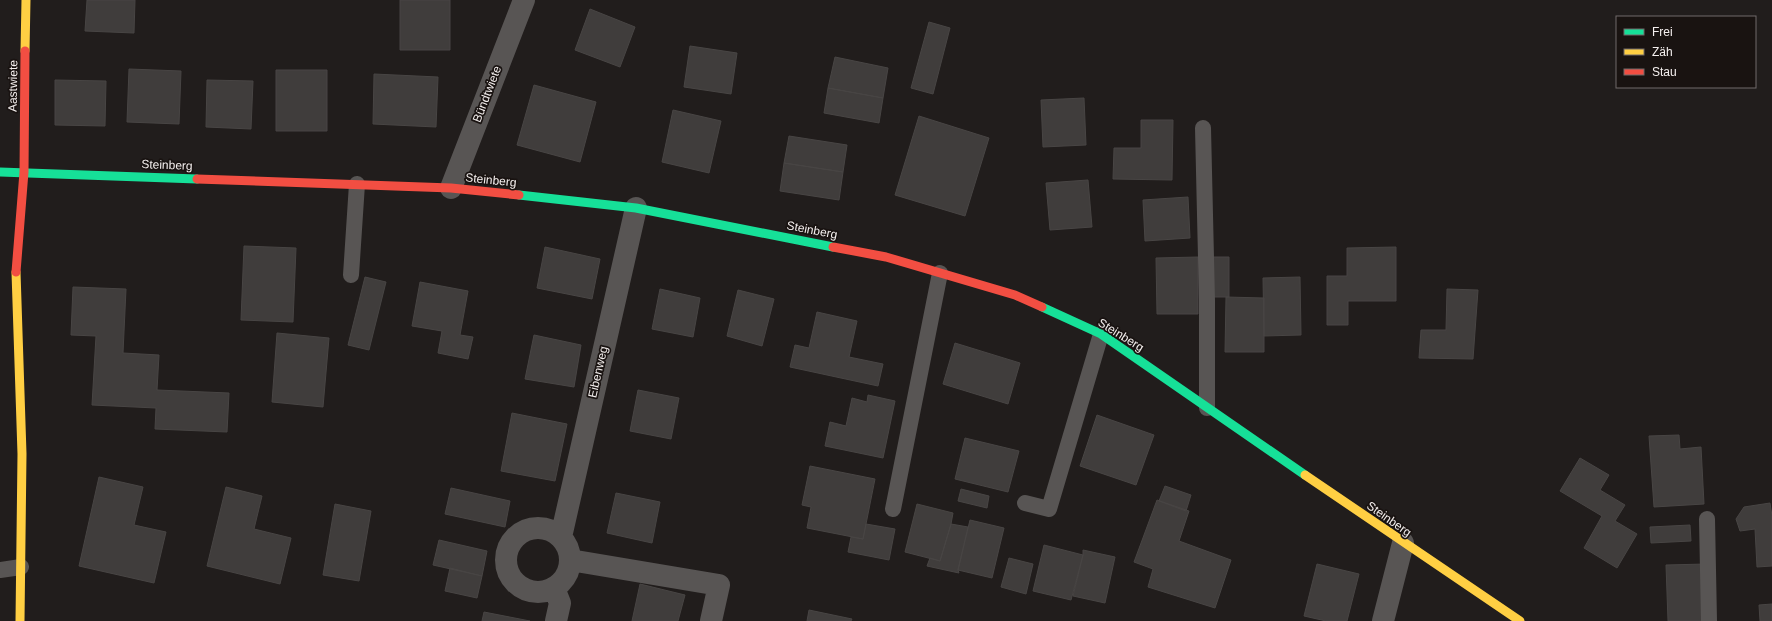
<svg xmlns="http://www.w3.org/2000/svg" width="1772" height="621" viewBox="0 0 1772 621" font-family="Arial,sans-serif">
  <style>
    .building { fill: #403d3c; stroke: #484544 }
    .lines { fill: none; stroke-linecap: round; stroke-linejoin: round }
    .lane { stroke: #585554; stroke-width: 16 }
    .street { stroke: #585554; stroke-width: 22 }
    .fast { stroke: #16e098; stroke-width: 9 }
    .slow { stroke: #ffcf43; stroke-width: 9 }
    .jam { stroke: #f24e42; stroke-width: 9 }
    .labels { text-anchor: middle; stroke-width: 3.5; stroke-linejoin: round; paint-order: stroke }
    .street-label { font-size: 12px; fill: #f5f0ef; stroke: #191311 }
  </style>
  <rect width="100%" height="100%" fill="#211d1c"/>
  <path class="building" d="M87,0H135L134,33L85,31Z
    M400,0H450V50H400Z
    M590,9L635,27L620,67L575,50Z
    M929,22L950,28L933,94L911,88Z
    M690,46L737,53L731,94L684,87Z
    M835,57L888,68L883,98L828,88Z
    M129,69L181,71L179,124L127,122Z
    M276,70H327V131H276Z
    M374,74L438,77L436,127L373,124Z
    M55,80L106,81L105,126L55,125Z
    M207,80L253,81L251,129L206,127Z
    M534,85L596,102L580,162L517,145Z
    M828,88L883,98L879,123L824,113Z
    M1084,98L1086,145L1043,147L1041,100Z
    M673,110L721,121L709,173L662,162Z
    M919,116L989,138L965,216L895,195Z
    M1141,120H1173L1172,180L1113,179L1114,148H1141Z
    M789,136L847,145L843,172L784,163Z
    M784,163L843,172L839,200L780,191Z
    M1088,180L1092,227L1050,230L1046,183Z
    M1188,197L1190,238L1145,241L1143,200Z
    M244,246L296,248L293,322L241,320Z
    M545,247L600,259L592,299L537,288Z
    M1396,247V301H1348V325H1327V276H1347V248Z
    M1198,257V314H1157L1156,258Z
    M1213,257H1229V297H1213Z
    M365,277L386,282L369,350L348,345Z
    M1300,277L1301,335L1264,336L1263,278Z
    M420,282L468,291L460,335L473,337L468,359L438,353L442,331L412,326Z
    M73,287L126,289L123,353L159,355L157,390L229,393L227,432L155,429L156,408L92,405L96,336L71,335Z
    M660,289L700,298L693,337L652,329Z
    M1447,289L1478,290L1473,359L1419,358L1421,330H1446Z
    M738,290L774,299L762,346L727,336Z
    M1226,297L1264,298V352H1225Z
    M817,312L857,321L849,357L883,364L878,386L790,367L795,345L809,348Z
    M277,333L329,338L323,407L272,402Z
    M534,335L581,345L574,387L525,379Z
    M955,343L1020,363L1008,404L943,384Z
    M638,390L679,398L671,439L630,431Z
    M868,395L895,401L883,458L825,446L830,422L846,426L852,398L867,402Z
    M512,413L567,424L555,481L501,471Z
    M1097,415L1154,435L1136,485L1080,466Z
    M1679,435L1680,449L1701,447L1704,504L1654,507L1649,436Z
    M965,438L1019,451L1008,492L955,479Z
    M1580,458L1609,475L1600,490L1625,505L1615,521L1637,534L1617,568L1584,548L1602,516L1560,491Z
    M810,466L875,479L863,539L807,528L811,507L802,505Z
    M99,477L143,487L134,525L166,532L154,583L79,566Z
    M1165,486L1191,495L1186,511L1159,501Z
    M226,487L262,496L254,529L291,538L280,584L207,566Z
    M451,488L510,501L505,527L445,514Z
    M961,489L989,496L987,508L958,501Z
    M616,493L660,502L652,543L607,533Z
    M1157,500L1189,511L1179,541L1231,560L1215,608L1148,587L1153,569L1134,562Z
    M1770,503L1772,516V566L1757,567L1755,529L1740,531L1736,519L1744,507Z
    M335,504L371,511L359,581L323,575Z
    M917,504L953,513L951,524L940,561L905,552Z
    M970,520L1004,528L992,578L958,570Z
    M866,524L895,529L889,560L848,552L851,537L863,539Z
    M951,524L968,527L958,570L959,573L927,566L930,558L940,561Z
    M1690,525L1691,541L1651,543L1650,527Z
    M439,540L487,551L482,576L433,565Z
    M1044,545L1083,555L1071,600L1033,591Z
    M1083,550L1115,557L1105,603L1073,596L1083,555Z
    M1009,558L1033,564L1026,594L1001,587Z
    M1317,564L1359,574L1347,621H1326L1304,616Z
    M1706,564L1705,621H1668L1666,565Z
    M450,568L482,576L477,598L445,591Z
    M640,584L685,595L678,621H632Z
    M1772,604V621H1760L1759,605Z
    M809,610L852,619L851,621H807Z
    M484,612L530,621H482Z"/>
  <g class="lines">
    <path class="lane" d="M1203,128L1207,301V408
      M351,275L357,184
      M1025,503L1049,509L1101,334
      M893,509L940,273
      M1707,519L1709,621
      M0,570L21,567"/>
    <path class="street" d="M451,188L524,0
      M506 560a32 32 0 1 1 64 0a32 32 0 1 1-64 0Z
      M561,537L636,208
      M570,560L719,585L711,621
      M554,588L560,603L556,621
      M1383,621L1403,543"/>
    <path class="fast" d="M0,172L197,179
      M519,195L636,208L833,247
      M1042,307L1101,334L1305,475"/>
    <path class="slow" d="M25,51L26,0
      M16,272L22,454L20,621
      M1305,475L1520,621"/>
    <path class="jam" d="M197,179L451,188L519,195
      M833,247L886,257L1015,295L1042,307
      M16,272L24,172L25,51"/>
  </g>
  <g class="labels">
    <g class="street-label">
      <text transform="translate(13 86) rotate(-89)" y="4">Aastwiete</text>
      <text transform="translate(487 94) rotate(-69)" y="4">Bündtwiete</text>
      <text transform="translate(167 165) rotate(2)" y="4">Steinberg</text>
      <text transform="translate(491 180) rotate(6)" y="4">Steinberg</text>
      <text transform="translate(812 230) rotate(11)" y="4">Steinberg</text>
      <text transform="translate(1121 335) rotate(32)" y="4">Steinberg</text>
      <text transform="translate(598 372) rotate(-77)" y="4">Eibenweg</text>
      <text transform="translate(1389 519) rotate(35)" y="4">Steinberg</text>
    </g>
  </g>
  <rect x="1616" y="16" width="140" height="72" fill="#191311" stroke="#716b6a"/>
  <rect x="1624" y="29" width="20" height="6" fill="#16e098" stroke="#716b6a"/>
  <text x="1652" y="36" font-size="12" fill="#f5f0ef">Frei</text>
  <rect x="1624" y="49" width="20" height="6" fill="#ffcf43" stroke="#716b6a"/>
  <text x="1652" y="56" font-size="12" fill="#f5f0ef">Zäh</text>
  <rect x="1624" y="69" width="20" height="6" fill="#f24e42" stroke="#716b6a"/>
  <text x="1652" y="76" font-size="12" fill="#f5f0ef">Stau</text>
</svg>
